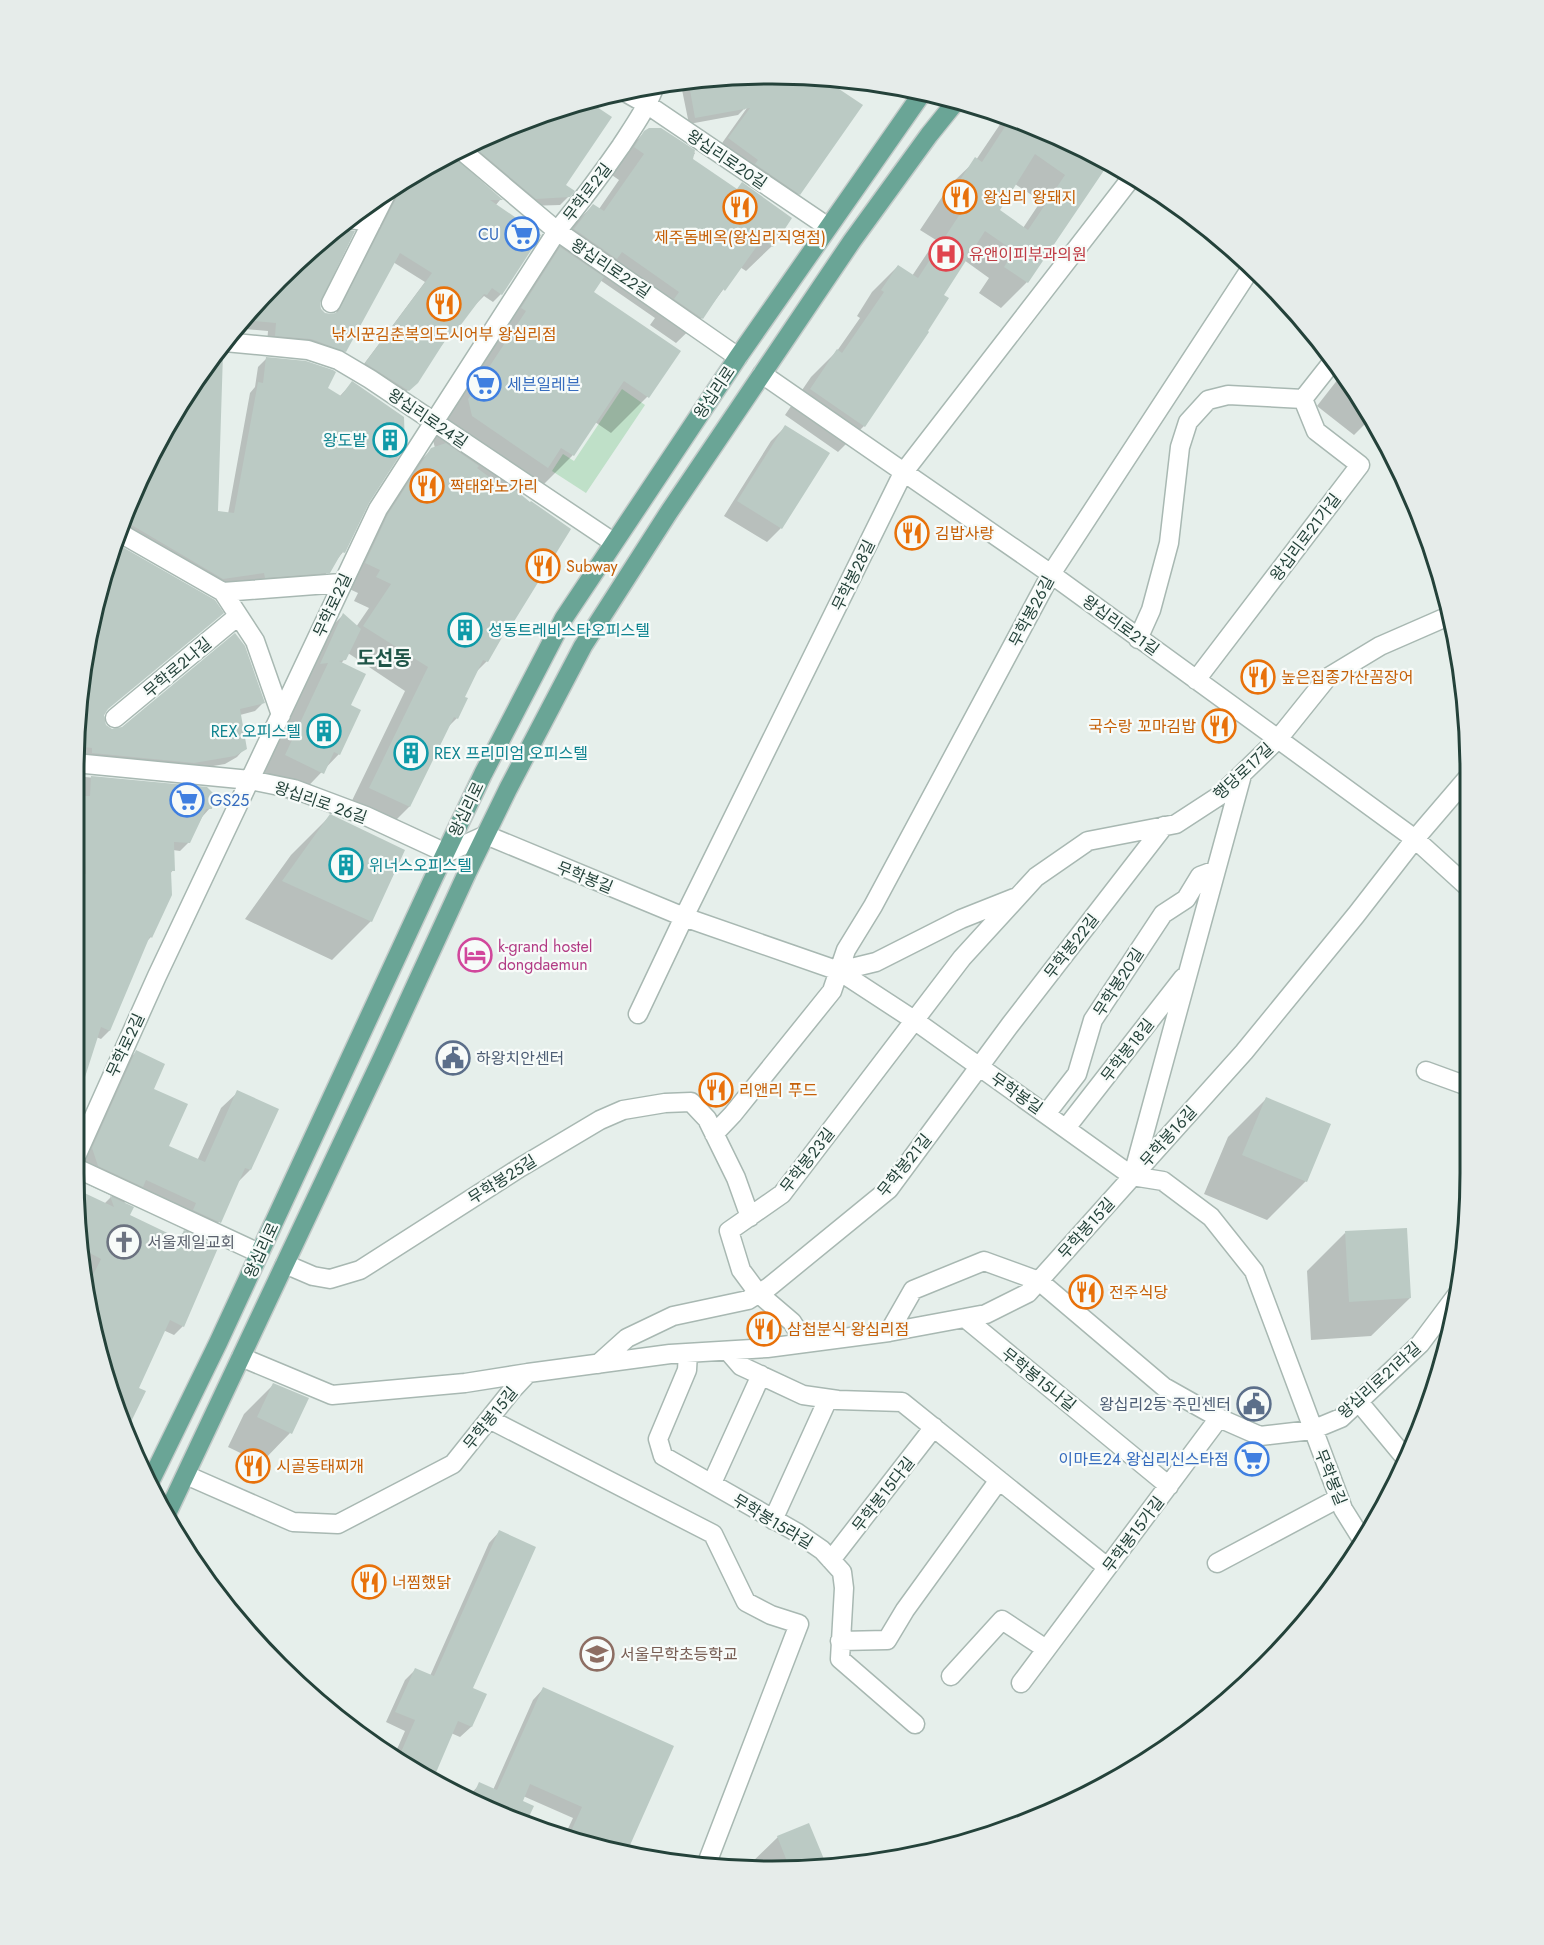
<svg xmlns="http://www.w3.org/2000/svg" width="1544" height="1945" viewBox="0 0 1544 1945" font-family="Jost,'Noto Sans KR',sans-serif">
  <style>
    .green { fill: #bfe0c8 }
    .shadow { fill: #0003; fill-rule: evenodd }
    .building { fill: #bbcac4; fill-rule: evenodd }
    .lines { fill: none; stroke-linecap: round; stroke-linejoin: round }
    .minor-casing { stroke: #a8b8b2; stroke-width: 21 }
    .major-casing { stroke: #c2cac8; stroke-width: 21 }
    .minor { stroke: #fff; stroke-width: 18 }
    .major { stroke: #6aa596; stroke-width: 18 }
    .labels { text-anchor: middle; stroke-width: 4.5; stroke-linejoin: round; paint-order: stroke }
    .street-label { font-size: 16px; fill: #24423a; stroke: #f7fbf9 }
    .food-label { font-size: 16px; fill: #c56008; stroke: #f7fbf9; text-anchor: start }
    .shop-label { font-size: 16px; fill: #366cbe; stroke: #f7fbf9; text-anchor: end }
    .health-label { font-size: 16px; fill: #be3a42; stroke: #f7fbf9; text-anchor: start }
    .culture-label { font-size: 16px; fill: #0d838f; stroke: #f7fbf9; text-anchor: start }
    .hotel-label { font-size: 16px; fill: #b23c85; stroke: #f7fbf9; text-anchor: start }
    .service-label { font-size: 16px; fill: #4e5e75; stroke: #f7fbf9; text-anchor: start }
    .worship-label { font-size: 16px; fill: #5b616d; stroke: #f7fbf9; text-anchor: start }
    .education-label { font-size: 16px; fill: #785e54; stroke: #f7fbf9; text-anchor: start }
    .quarter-label { font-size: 20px; font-weight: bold; fill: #1f5548; stroke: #f7fbf9 }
    .rim { fill: none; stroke: #24423a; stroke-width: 3 }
  </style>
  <rect width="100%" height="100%" fill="#e6efeb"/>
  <path class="green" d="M622,389L645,405L586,493L552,471L563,454L574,461Z"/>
  <path class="shadow" d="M769,77L799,194L785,208L715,153Z
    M738,78L745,110L744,109L738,115L689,124L680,80Z
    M548,110L564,185L569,196L560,205L527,206L460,150Z
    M1005,117L1081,146L1107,162L1027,282L1001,308L979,293L989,278L964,260L864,426L838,452L785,415L811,377L837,351L860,318L857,316L872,292L898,266L912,276L936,240L920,230L950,185L976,160ZM1015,184L1041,201L1023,228L998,211Z
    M661,129L695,153L691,160L772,246L746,271L740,267L702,318L676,343L650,325L655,318L600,280L592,292L678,351L647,397L611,433L595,422L572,456L536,492L528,486L519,495L509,627L503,633L487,661L474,674L463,697L457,718L447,728L409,807L386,830L347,811L405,691L348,653L341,664L349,706L339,754L293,802L257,785L314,644L343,615L356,627L369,608L354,601L358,593L343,586L408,473L432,449L435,448L432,436L524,285L552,257L550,255L568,231L593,205L599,209L619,180L609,173L619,158L645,132Z
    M450,155L500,200L495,206L501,294L493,302L484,296L477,303L441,346L416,382L399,399L358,372L425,282L393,262L345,351L337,360L267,344L268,331L235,328L247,312L312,247L340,226L343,230L319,298L320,309L325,314L335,315L389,207L386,193L423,167Z
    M218,351L216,513L228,514L250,393L255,387L258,367L266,359L339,397L352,383L367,502L343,552L320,581L214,587L118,530L167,423Z
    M1342,374L1372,417L1354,435L1317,406Z
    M785,427L827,454L781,528L767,542L724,516L771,441Z
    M113,542L121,548L106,711L102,719L106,727L116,731L263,703L255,711L240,715L245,748L237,757L225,764L184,771L75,761V727Z
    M75,776L206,789L210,808L202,817L189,842L180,851L173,850V870L170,874V895L151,937L146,942L109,1031L101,1039L96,1037L74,1107V1036L85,1032L92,1001L74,997Z
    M330,816L371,921L332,960L245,919L291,855Z
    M136,1052L152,1090L167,1147L197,1161L221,1108L238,1092L250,1170L237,1183L219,1222L203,1238L190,1232L183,1326L174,1335L163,1330L137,1388L97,1353L76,1190L104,1204L112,1196L82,1182L76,1166L120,1068ZM131,1197L180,1219L177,1226L186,1230L177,1239L128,1216L123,1204Z
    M1266,1099L1306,1181L1267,1220L1204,1194L1228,1137Z
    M1345,1233L1410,1298L1371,1336L1311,1340L1307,1271Z
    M274,1384L290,1433L261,1463L228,1447L244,1414Z
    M499,1532L471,1688L485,1695L471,1727L460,1737L451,1733L422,1778L394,1756L405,1731L386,1722L405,1680L415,1670L430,1676L489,1543Z
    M543,1689L626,1850V1852L591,1848L564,1837L573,1818L523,1796L514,1816L468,1797L480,1784L493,1790L533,1700Z
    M808,1825L824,1865L772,1871L746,1868L778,1837Z"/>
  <path class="building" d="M818,75L863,105L800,195L755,164L758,160L728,138L750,108L695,118L688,79Z
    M588,101L612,117L566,185L575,191L570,197L536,199L472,145L548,110Z
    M1010,119L1081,146L1109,163L1028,283L1004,267L1014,251L985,231L944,295L949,298L928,331L929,332L865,427L810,389L837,349L842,353L884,292L881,290L898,265L918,278L960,214L945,203L975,157L982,162ZM1035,154L1065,175L1028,230L1000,210Z
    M649,128H661L695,150L693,159L737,189L742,182L792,218L773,247L762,239L725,291L723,289L703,319L674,299L679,292L622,252L617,259L574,229L593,204L604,211L644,154L634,147L644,131Z
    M451,154L503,200H490L541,235L502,295L492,288L487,295L484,294L451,338L448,336L418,383L409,391L365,363L432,273L400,253L346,352L311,339L275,336L276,323L241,320L247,312L312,247L341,226L348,230L355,231L320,303L321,309L325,313L332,314L338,312L397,197L396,186L423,167Z
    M560,247L604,277L594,292L681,351L649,398L624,381L574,456L561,448L548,468L472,416L468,399L526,311L521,308Z
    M218,351L223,353L218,511L234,513L258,382L263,383L266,357L306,361L333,370L336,372L328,388L341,396L352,381L404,417L405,447L369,503L345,553L342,552L330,573L265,578L264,573L223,579L123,520L141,480L169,444L160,438L167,423Z
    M785,425L830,453L782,529L737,501Z
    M446,443L479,466L477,468L503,487L513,488L530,502L531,501L571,529L510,628L508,627L488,662L483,660L465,697L468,698L458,719L454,717L410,807L369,788L428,667L363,626L391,584L376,577L380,570L365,563L388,514L431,448Z
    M119,545L215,600L224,613L108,709L104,715L106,725L112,729L122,727L235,633L245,646L265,703L240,709L247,749L235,756L194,763L92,753V748L83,747V744H75V727L109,554Z
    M343,613L361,629L346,660L339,661L366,674L351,705L361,710L340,755L334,752L324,774L285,755L328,663L320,664Z
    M91,776L207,787L213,793L212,809H206L190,843L174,842L175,871H171L172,895L152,938L150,936L110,1031L101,1027L78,1099H74L76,904H83L82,874H86L81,796H90Z
    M330,814L405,850L372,922L282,881Z
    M136,1050L165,1064L154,1089L188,1104L169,1146L205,1162L237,1090L279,1109L251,1170L245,1168L221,1223L193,1210L196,1203L146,1180L143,1187L98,1166L92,1148Z
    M1266,1097L1331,1124L1307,1182L1242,1155Z
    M76,1189L114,1207L110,1196L134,1207L130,1215L180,1239L184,1230L218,1248L184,1327L170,1320L139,1388L146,1391L128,1428L97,1353L88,1285L101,1259L84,1250Z
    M1407,1228L1411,1298L1349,1302L1345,1231Z
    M273,1383L309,1398L292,1434L257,1417Z
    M499,1530L536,1547L473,1688L487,1694L472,1727L458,1721L432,1782L422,1778L398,1759L415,1720L395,1712L415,1668L434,1676Z
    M543,1687L674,1746L627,1852L591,1848L568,1838L582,1807L530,1784L523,1801L534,1806L527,1821L472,1798L479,1782L497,1790Z
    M809,1823L826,1864L790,1869L777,1836Z"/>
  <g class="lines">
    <defs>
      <path id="minor" d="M625,92L648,105L828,227
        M461,150L557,231L738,357
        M350,219L372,222
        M331,303L387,192
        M225,342L308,350L338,360L370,379L613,542
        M762,374L1051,574L1278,739L1415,839L1470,889
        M118,530L127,537L223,592L255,641L281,715
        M223,592L341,583
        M1138,639L1151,610L1169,543L1180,447L1188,422L1208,400L1228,395L1303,399L1333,361
        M1196,680L1360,465L1316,431L1303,399
        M115,718L238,616
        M75,763L250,780L294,789L366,816L446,853L486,835L684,917L839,971L914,1020L1132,1176L1163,1181L1211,1217L1254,1271L1339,1498L1343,1509L1363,1541
        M839,971L876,962L961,919L1014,898
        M638,1014L684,917L903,473L1132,177
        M1426,1071L1470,1087
        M1046,1114L1077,1074L1093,1020L1163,914L1186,899L1200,876L1216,870
        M1066,1128L1183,978
        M714,1134L733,1114L832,991L846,950L873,906L1051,574L1251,268
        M74,1161L157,976L378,509L557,231C580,203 601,175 621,146C634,126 647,108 655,85
        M74,1167L259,1253
        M1134,1171L1242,775
        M285,1264L313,1276L330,1279L360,1270L521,1167L600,1120L623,1110L665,1103L691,1102L707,1119L736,1178L750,1217
        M965,1318L1169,1486
        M889,1332L913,1290L984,1261L1039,1281L1164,1387L1219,1418L1260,1436L1312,1430L1341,1418L1420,1344L1459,1292
        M805,1343L792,1322L758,1293L741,1270L729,1231L782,1194L962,958L1036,877L1088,841L1176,824L1219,796L1242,774L1278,739L1327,678L1380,646L1451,615
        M728,1351L741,1366L803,1395L838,1400L902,1402L1107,1567
        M688,1353L687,1370L658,1439L663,1456L796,1532L822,1550L842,1572L844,1588L840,1659L915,1724
        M241,1357L332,1395L465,1383L528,1373
        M598,1364L627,1338L673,1316L748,1300L769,1287L889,1189L1010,1025L1164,826
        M1358,1401L1407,1460
        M489,1419L713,1534L746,1602L771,1615L799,1624L707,1863
        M186,1475L293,1522L338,1524L453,1464L513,1389L528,1373L670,1354L767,1348L889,1332L986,1314L1028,1293L1244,1052L1356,915L1415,839L1469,776
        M712,1483L761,1375
        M773,1520L828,1399
        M831,1560L934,1427
        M1217,1563L1339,1498
        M840,1641L887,1640L905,1610L999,1480
        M951,1676L1002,1620L1046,1649
        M1021,1683L1219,1418"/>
      <path id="major" d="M150,1482L218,1343L433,879L483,774L564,618L738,357L923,92
        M165,1518L383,1056L467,873L508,789L583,646L669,512L852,241L929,135L958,99"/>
    </defs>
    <use href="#minor" class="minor-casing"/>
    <use href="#major" class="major-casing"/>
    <use href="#minor" class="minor"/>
    <use href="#major" class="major"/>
  </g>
  <defs>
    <symbol id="restaurant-ring" viewBox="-11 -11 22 22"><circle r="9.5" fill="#f7fbf9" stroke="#e8710a" stroke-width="1.5"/><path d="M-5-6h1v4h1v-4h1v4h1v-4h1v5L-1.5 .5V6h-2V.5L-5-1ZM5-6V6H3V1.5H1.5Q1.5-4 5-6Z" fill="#e8710a"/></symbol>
    <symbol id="supermarket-ring" viewBox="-11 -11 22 22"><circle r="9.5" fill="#f7fbf9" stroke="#3f7fe0" stroke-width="1.5"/><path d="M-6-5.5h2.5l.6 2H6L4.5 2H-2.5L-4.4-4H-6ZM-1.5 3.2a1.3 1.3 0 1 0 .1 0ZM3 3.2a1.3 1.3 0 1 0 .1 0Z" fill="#3f7fe0"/></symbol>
    <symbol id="hospital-ring" viewBox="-11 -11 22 22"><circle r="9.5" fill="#f7fbf9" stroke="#e0444e" stroke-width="1.5"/><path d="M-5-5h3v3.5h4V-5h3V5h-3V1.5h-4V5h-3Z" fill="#e0444e"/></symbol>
    <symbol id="building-ring" viewBox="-11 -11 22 22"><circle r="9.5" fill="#f7fbf9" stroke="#0f9aa8" stroke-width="1.5"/><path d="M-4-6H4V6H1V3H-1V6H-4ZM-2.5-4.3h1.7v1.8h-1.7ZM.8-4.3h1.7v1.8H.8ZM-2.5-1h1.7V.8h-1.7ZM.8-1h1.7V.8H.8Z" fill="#0f9aa8"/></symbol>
    <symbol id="hotel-ring" viewBox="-11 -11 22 22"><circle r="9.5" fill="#f7fbf9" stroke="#d1479c" stroke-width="1.5"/><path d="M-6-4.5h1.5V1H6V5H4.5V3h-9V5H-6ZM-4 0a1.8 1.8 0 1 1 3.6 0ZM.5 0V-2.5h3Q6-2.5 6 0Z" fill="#d1479c"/></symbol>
    <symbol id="civic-ring" viewBox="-11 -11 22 22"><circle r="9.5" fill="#f7fbf9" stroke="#5c6f8a" stroke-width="1.5"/><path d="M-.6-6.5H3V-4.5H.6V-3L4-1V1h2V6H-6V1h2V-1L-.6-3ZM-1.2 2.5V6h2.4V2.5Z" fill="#5c6f8a"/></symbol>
    <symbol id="church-ring" viewBox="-11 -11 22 22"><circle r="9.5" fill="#f7fbf9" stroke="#6b7280" stroke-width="1.5"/><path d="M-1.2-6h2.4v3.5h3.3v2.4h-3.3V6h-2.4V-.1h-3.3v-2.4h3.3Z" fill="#6b7280"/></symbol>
    <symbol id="school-ring" viewBox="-11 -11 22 22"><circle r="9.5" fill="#f7fbf9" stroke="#8d6e63" stroke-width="1.5"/><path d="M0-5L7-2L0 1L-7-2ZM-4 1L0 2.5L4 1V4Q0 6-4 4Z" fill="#8d6e63"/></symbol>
  </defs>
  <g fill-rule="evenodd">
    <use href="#restaurant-ring" x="941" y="178" width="38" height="38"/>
    <use href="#restaurant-ring" x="721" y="188" width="38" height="38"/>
    <use href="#supermarket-ring" x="503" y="215" width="38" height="38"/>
    <use href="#hospital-ring" x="927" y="235" width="38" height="38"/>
    <use href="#restaurant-ring" x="425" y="285" width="38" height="38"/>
    <use href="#supermarket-ring" x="465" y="365" width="38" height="38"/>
    <use href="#building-ring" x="371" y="421" width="38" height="38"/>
    <use href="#restaurant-ring" x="408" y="467" width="38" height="38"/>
    <use href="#restaurant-ring" x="893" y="514" width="38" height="38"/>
    <use href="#restaurant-ring" x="524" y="547" width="38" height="38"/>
    <use href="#building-ring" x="446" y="611" width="38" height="38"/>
    <use href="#restaurant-ring" x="1239" y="658" width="38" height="38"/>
    <use href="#restaurant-ring" x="1200" y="707" width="38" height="38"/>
    <use href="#building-ring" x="305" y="712" width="38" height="38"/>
    <use href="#building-ring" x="392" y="734" width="38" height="38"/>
    <use href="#supermarket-ring" x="168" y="781" width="38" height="38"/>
    <use href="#building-ring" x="327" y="846" width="38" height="38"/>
    <use href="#hotel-ring" x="456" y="936" width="38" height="38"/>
    <use href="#civic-ring" x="434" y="1039" width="38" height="38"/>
    <use href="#restaurant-ring" x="697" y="1071" width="38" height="38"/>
    <use href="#church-ring" x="105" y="1223" width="38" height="38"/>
    <use href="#restaurant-ring" x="1067" y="1273" width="38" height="38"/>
    <use href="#restaurant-ring" x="745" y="1310" width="38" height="38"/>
    <use href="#civic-ring" x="1235" y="1385" width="38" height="38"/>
    <use href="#supermarket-ring" x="1233" y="1440" width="38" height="38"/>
    <use href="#restaurant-ring" x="234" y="1447" width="38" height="38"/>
    <use href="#restaurant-ring" x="350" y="1563" width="38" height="38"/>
    <use href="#school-ring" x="578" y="1635" width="38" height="38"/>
  </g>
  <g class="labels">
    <g class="street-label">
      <text transform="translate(727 159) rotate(34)" y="6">왕십리로20길</text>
      <text transform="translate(587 192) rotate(-53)" y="6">무학로2길</text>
      <text transform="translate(611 268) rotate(34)" y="6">왕십리로22길</text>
      <text transform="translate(714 392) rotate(-56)" y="6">왕십리로</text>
      <text transform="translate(428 418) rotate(34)" y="6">왕십리로24길</text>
      <text transform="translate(1305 537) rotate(-53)" y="6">왕십리로21가길</text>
      <text transform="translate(853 575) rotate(-64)" y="6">무학봉28길</text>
      <text transform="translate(332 605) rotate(-65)" y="6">무학로2길</text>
      <text transform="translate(1031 611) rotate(-62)" y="6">무학봉26길</text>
      <text transform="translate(1121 625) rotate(36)" y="6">왕십리로21길</text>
      <text transform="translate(177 667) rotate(-40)" y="6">무학로2나길</text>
      <text transform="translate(1243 771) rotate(-43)" y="6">행당로17길</text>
      <text transform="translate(321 802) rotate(19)" y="6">왕십리로 26길</text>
      <text transform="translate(466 809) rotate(-64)" y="6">왕십리로</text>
      <text transform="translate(585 877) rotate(22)" y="6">무학봉길</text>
      <text transform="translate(1071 946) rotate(-52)" y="6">무학봉22길</text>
      <text transform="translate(1118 982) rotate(-57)" y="6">무학봉20길</text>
      <text transform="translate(125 1045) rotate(-65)" y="6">무학로2길</text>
      <text transform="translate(1127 1050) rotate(-52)" y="6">무학봉18길</text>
      <text transform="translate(1017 1093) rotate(35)" y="6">무학봉길</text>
      <text transform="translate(1168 1136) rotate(-48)" y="6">무학봉16길</text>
      <text transform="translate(807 1160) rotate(-52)" y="6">무학봉23길</text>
      <text transform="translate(904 1165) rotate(-51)" y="6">무학봉21길</text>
      <text transform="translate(502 1179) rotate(-32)" y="6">무학봉25길</text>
      <text transform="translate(1086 1228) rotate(-48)" y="6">무학봉15길</text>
      <text transform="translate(261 1250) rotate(-65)" y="6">왕십리로</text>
      <text transform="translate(1039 1379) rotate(39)" y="6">무학봉15나길</text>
      <text transform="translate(1379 1380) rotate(-42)" y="6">왕십리로21라길</text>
      <text transform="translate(490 1418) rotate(-51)" y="6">무학봉15길</text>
      <text transform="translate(1331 1477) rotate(68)" y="6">무학봉길</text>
      <text transform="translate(883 1494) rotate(-52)" y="6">무학봉15다길</text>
      <text transform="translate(773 1521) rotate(31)" y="6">무학봉15라길</text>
      <text transform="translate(1133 1534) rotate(-53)" y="6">무학봉15가길</text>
    </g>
    <g class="food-label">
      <text x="983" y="203">왕십리 왕돼지</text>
      <text x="740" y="243" text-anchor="middle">제주돔베옥(왕십리직영점)</text>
      <text x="444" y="340" text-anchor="middle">낚시꾼김춘복의도시어부 왕십리점</text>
      <text x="450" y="492">짝태와노가리</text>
      <text x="935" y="539">김밥사랑</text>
      <text x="566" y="572">Subway</text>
      <text x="1281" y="683">높은집종가산꼼장어</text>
      <text x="1196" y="732" text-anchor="end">국수랑 꼬마김밥</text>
      <text x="739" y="1096">리앤리 푸드</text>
      <text x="1109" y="1298">전주식당</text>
      <text x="787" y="1335">삼첩분식 왕십리점</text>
      <text x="276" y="1472">시골동태찌개</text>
      <text x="392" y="1588">너찜했닭</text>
    </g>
    <g class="shop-label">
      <text x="499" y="240">CU</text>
      <text x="507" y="390" text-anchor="start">세븐일레븐</text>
      <text x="210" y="806" text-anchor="start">GS25</text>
      <text x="1229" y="1465">이마트24 왕십리신스타점</text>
    </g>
    <g class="health-label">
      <text x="969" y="260">유앤이피부과의원</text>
    </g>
    <g class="culture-label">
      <text x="367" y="446" text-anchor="end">왕도밭</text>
      <text x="488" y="636">성동트레비스타오피스텔</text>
      <text x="301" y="737" text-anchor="end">REX 오피스텔</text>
      <text x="434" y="759">REX 프리미엄 오피스텔</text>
      <text x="369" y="871">위너스오피스텔</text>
    </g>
    <g class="hotel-label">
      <text x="498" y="952">k-grand hostel<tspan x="498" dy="18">dongdaemun</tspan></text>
    </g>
    <g class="service-label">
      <text x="476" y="1064">하왕치안센터</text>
      <text x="1231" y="1410" text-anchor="end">왕십리2동 주민센터</text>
    </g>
    <g class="worship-label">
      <text x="147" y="1248">서울제일교회</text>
    </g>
    <g class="education-label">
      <text x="620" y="1660">서울무학초등학교</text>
    </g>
    <g class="quarter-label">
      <text x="384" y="665">도선동</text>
    </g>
  </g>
  <path d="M0 0H1544V1945H0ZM772 84H772A688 688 0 0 1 1460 772V1173A688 688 0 0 1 772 1861H772A688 688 0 0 1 84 1173V772A688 688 0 0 1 772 84Z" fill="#e6ecea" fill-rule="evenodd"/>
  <path class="rim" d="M772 84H772A688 688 0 0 1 1460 772V1173A688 688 0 0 1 772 1861H772A688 688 0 0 1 84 1173V772A688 688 0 0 1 772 84Z"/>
</svg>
